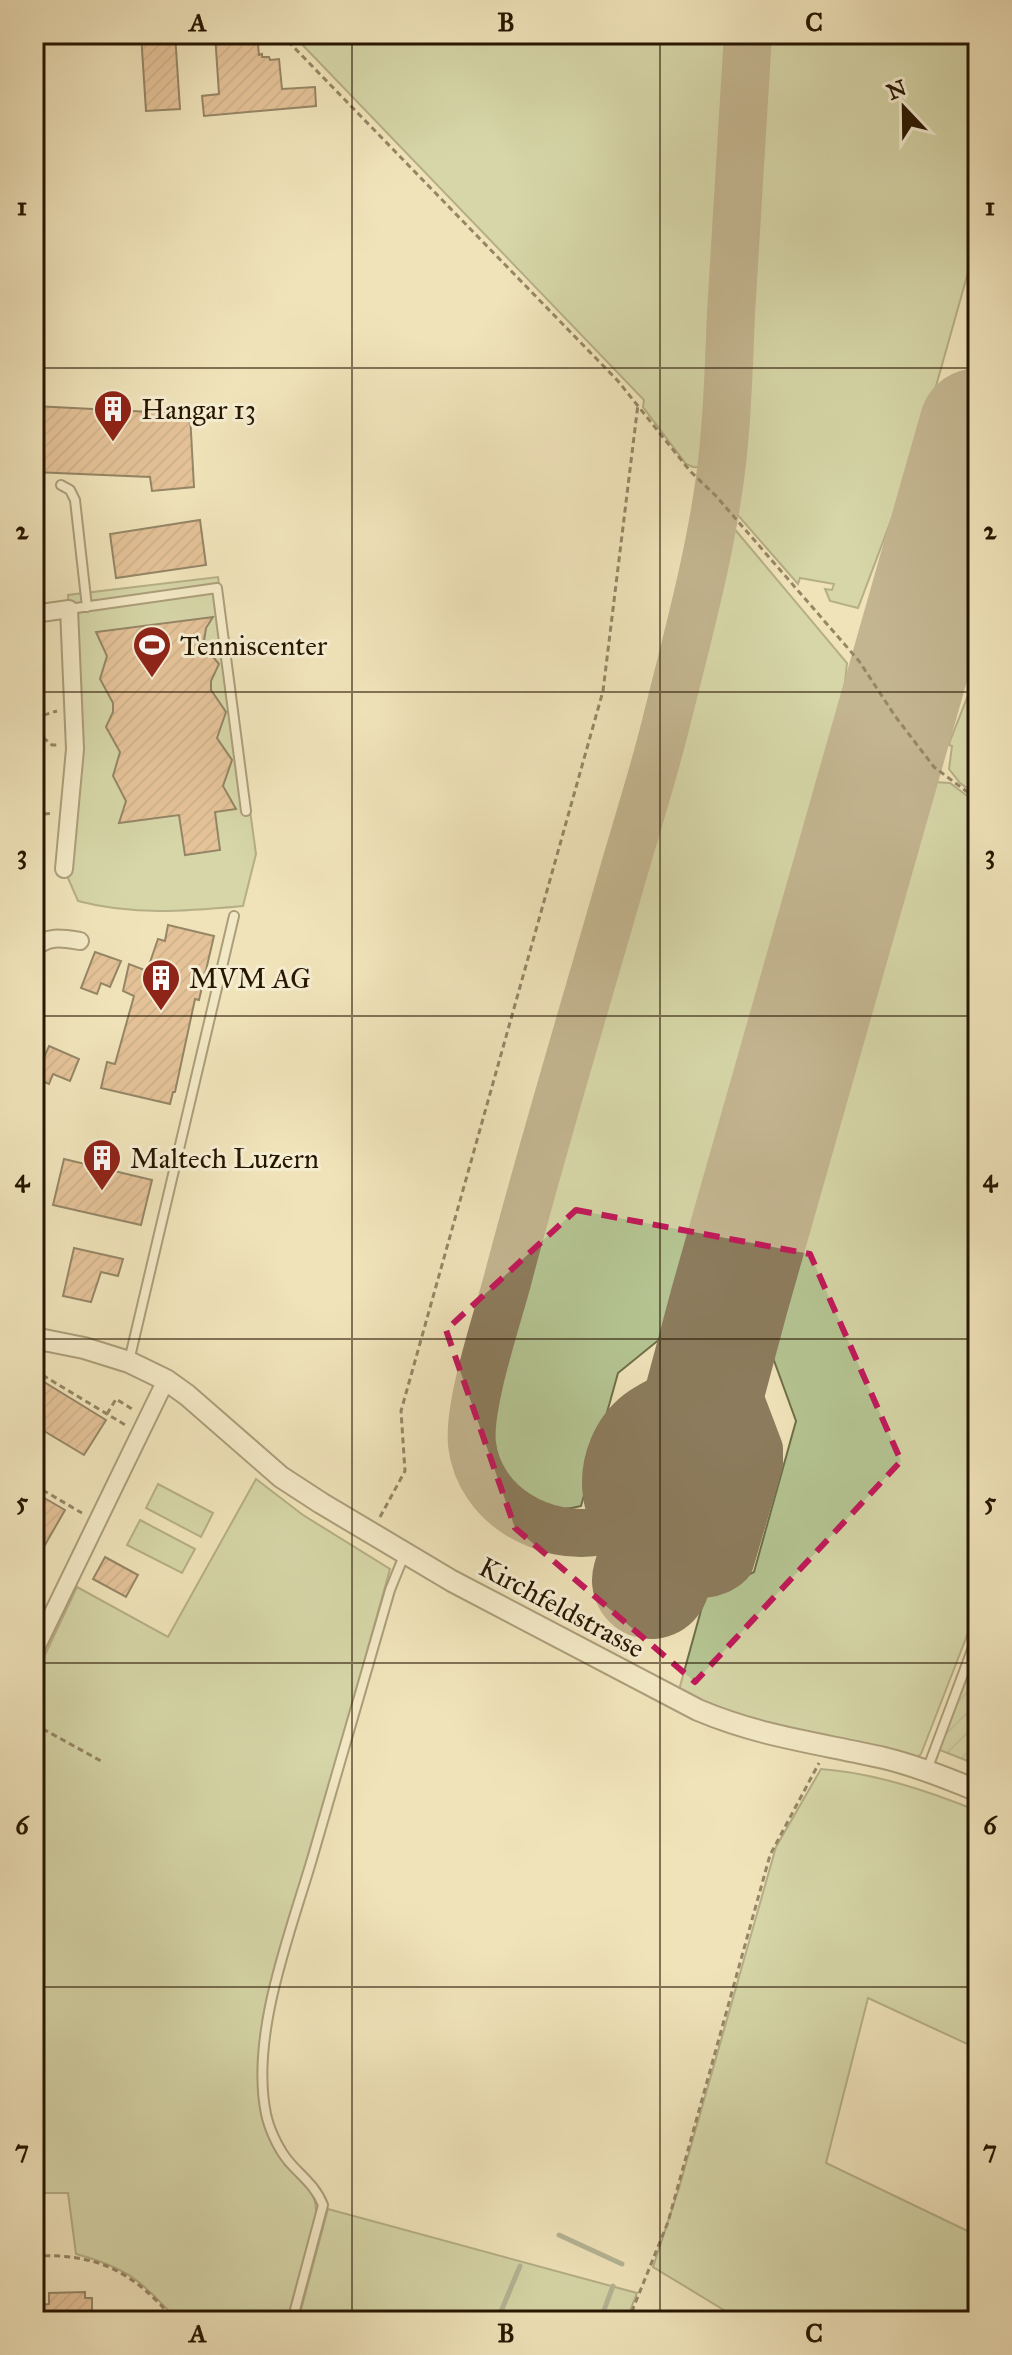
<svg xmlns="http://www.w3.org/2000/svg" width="1012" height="2355" viewBox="0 0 1012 2355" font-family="'IM FELL Great Primer',serif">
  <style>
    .grass { fill: #b5c593; stroke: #6e6e4a; stroke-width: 2 }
    .garden { fill: url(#garden-furrows); stroke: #6e6e4a; stroke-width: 2 }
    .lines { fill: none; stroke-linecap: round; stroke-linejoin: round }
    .stream { stroke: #6c7b68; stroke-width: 5 }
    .taxiway { stroke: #8c7c5d; stroke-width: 48 }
    .runway { stroke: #8c7c5d; stroke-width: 118 }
    .building { fill: url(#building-hatch); stroke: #271600; stroke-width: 2 }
    .service-casing { stroke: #59492e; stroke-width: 12 }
    .minor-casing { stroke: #59492e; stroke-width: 20 }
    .tertiary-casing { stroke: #59492e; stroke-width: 24 }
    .path { stroke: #271600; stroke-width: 3; stroke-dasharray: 6 4; stroke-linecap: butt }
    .service { stroke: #f5edd2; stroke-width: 8 }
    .minor { stroke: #f5edd2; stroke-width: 16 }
    .tertiary { stroke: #f5edd2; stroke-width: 20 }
    .marked { fill: none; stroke: #c2185b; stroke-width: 6; stroke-dasharray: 16 10; stroke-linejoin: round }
    .grid { fill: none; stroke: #271600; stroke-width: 2; stroke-opacity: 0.55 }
    .labels { text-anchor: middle; stroke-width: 6; stroke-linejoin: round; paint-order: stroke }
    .poi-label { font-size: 28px; fill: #271600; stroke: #f5edd2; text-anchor: start }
    .street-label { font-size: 28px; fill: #271600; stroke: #f5edd2 }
    .neatline { fill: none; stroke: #271600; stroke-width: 3 }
    .grid-label { font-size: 26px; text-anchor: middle; font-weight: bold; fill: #271600 }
  </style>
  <defs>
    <pattern id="garden-furrows" width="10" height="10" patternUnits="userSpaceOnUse" patternTransform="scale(2)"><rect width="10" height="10" fill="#b5c593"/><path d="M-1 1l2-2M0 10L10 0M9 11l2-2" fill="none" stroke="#9ca87d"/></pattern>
    <pattern id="building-hatch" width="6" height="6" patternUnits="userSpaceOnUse" patternTransform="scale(2)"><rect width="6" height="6" fill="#d79970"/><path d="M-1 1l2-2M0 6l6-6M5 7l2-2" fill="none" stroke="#ae7c5a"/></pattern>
  </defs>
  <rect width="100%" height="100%" fill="#f0e3ba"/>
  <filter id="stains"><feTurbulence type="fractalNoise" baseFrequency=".0025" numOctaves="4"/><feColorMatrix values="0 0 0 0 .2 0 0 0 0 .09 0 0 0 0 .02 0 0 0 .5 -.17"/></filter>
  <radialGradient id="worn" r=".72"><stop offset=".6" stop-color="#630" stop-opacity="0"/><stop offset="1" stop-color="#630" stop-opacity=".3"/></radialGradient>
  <path class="grass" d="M292,34H735L718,361L708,468L693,467L686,464L643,407L644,400Z
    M762,34H967L978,45V237L911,475L901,494L858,608L830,601L825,589L832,590L834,584L800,578L798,584L729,505L736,452Z
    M727,520L847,663L840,729L671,1330L618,1373L581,1506C525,1522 485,1474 484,1422L707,626Z
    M218,577L256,854L243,906C187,911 134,916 78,901L64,869L75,749L68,595Z
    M978,670V796L960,783L949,769L952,746L949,745L950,741Z
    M934,782L950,783L978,804V1607L921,1754L917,1758C836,1741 752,1729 679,1690L705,1596L754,1572L796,1421L772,1355Z
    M256,1479L303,1515L390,1569C361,1675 331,1780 301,1886C287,1938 261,2010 259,2063C257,2097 261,2134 285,2160L284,2164C302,2182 318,2190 316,2217L287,2321L260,2314L258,2321H178C143,2282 128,2268 76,2254L68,2193H34V1678L77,1587L168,1637Z
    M158,1484L213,1513L201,1537L146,1508Z
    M140,1520L195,1549L182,1573L127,1545Z
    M821,1769C875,1773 928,1791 978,1811V2049L868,1998L826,2163L978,2236V2321H742L653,2267L679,2188L776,1847Z
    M328,2209L637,2293L626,2321H298Z"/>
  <path class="garden" d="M978,1621V1765L932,1747Z"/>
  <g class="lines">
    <path class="stream" d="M559,2235L622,2264
      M497,2321L520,2266
      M600,2321L613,2286"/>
    <path class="taxiway" d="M713,1363C694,1401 636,1391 613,1448C589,1505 630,1568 691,1574C706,1575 719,1573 730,1562L759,1463V1449L723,1354L721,1332
      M689,1451C667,1487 646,1522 602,1531C544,1542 479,1505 472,1444C468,1405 496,1323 507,1282C543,1144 585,1007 624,870C638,822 653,775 665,727C687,639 714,542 723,453C728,407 729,360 731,313C737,220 742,127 748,34"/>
    <path class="runway" d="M651,1580L689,1451L730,1298L978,427"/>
  </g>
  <path class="building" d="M141,34H175L180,109L146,111Z
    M215,34H257L259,55L262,54V57H269L270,60L279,59L282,89L315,87L316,106L204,116L202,96L219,94Z
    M34,406L190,414L194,487L152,491L150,477L34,472Z
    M200,520L206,565L116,578L110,534Z
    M213,617L206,628L204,641L207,650L219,664L211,681V690L226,712L217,738L232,760L223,786L236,809L215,812L220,850L185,855L179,815L119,823L126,801L113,776L120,752L106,727L113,712V703L100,679L107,656L96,632Z
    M168,925L214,936L199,1000L195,999L175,1092H173L170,1104L101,1088L107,1062L115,1064L134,996L123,991L129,964L147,971L158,939L165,941Z
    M95,952L121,961L110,987L101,983L97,994L81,988Z
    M49,1046L79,1059L70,1081L53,1074L49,1084L35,1078Z
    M64,1159L152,1180L141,1225L53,1205Z
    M74,1248L123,1259L118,1276L101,1272L91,1302L63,1296Z
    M34,1379L42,1384L44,1382L106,1420L84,1455L34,1425Z
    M34,1492L65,1510L45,1545L34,1539Z
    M105,1557L138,1575L126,1597L93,1579Z
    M85,2292V2298H92V2317H84V2321H34V2305L49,2304V2293Z"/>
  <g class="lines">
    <defs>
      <path id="service" d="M61,485L70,490L75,500L87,607
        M69,609L217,588L246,811
        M129,1361L234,916
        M927,1770L978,1634
        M292,2321L323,2205C315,2184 298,2174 286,2158C277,2146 269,2128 266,2114C250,2035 290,1934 312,1859C338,1769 364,1679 390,1590L405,1553"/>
      <path id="minor" d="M34,614L69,609L75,749L64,869
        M34,949C47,935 62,938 80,941
        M34,1652L166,1380"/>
      <path id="tertiary" d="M34,1338L84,1348L129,1362L166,1380L187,1395L281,1477L321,1503L452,1581L698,1710C762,1737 818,1743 884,1758C917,1766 947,1778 978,1791"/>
    </defs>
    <use href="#service" class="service-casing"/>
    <use href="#minor" class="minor-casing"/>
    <use href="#tertiary" class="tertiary-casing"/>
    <path class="path" d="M281,34L618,381L690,471L716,496L859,661L895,716L934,767L978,800
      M34,718L57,711
      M34,736L40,735L52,745H58
      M34,815L54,813
      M34,1370L127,1426
      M107,1414L116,1399L132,1409
      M34,1485L82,1513
      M380,1517L405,1471L401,1411L603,691L638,404
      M34,1724L101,1761
      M34,2256C98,2253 134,2272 175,2321
      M628,2321L668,2222L770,1855L819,1763"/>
    <use href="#service" class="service"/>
    <use href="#minor" class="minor"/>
    <use href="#tertiary" class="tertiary"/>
  </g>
  <path d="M0 0H1012V2355H0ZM576,1210L810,1254L901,1461L695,1682L515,1528L446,1330Z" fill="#f0e3ba" fill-opacity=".55" fill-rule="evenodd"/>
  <path class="marked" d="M576,1210L810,1254L901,1461L695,1682L515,1528L446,1330Z"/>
  <path class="grid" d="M352,34V2321M660,34V2321M34,368H978M34,692H978M34,1016H978M34,1339H978M34,1663H978M34,1987H978"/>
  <defs>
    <symbol id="building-pin" viewBox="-11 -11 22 30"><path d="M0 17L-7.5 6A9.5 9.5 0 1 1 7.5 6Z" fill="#8f2418" stroke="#f5edd2"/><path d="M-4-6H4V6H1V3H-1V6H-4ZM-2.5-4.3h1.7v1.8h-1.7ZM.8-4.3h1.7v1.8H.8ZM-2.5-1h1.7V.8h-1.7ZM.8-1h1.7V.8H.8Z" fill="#fff"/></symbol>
    <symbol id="stadium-pin" viewBox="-11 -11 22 30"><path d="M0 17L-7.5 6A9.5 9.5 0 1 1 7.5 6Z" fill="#8f2418" stroke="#f5edd2"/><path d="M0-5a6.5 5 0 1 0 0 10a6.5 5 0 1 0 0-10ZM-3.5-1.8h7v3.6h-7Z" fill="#fff"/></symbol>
  </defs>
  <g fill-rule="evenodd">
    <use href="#building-pin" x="91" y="387" width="44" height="60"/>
    <use href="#stadium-pin" x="130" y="623" width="44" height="60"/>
    <use href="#building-pin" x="139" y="956" width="44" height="60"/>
    <use href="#building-pin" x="80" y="1136" width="44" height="60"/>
  </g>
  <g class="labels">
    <g class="poi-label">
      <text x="141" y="419">Hangar 13</text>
      <text x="180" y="655">Tenniscenter</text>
      <text x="189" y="988">MVM AG</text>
      <text x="130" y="1168">Maltech Luzern</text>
    </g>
    <g class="street-label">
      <text transform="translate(562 1607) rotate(28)" y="10">Kirchfeldstrasse</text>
    </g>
  </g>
  <rect width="1012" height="2355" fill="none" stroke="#f0e3ba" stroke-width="88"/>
  <g transform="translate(904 108) rotate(338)" stroke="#f5edd2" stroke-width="6" paint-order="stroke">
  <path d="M0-6L14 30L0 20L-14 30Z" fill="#271600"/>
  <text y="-12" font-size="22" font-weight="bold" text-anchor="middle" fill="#271600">N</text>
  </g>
  <rect x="44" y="44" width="924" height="2267" class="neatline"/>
  <g class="grid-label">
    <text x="198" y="31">A</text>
    <text x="506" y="31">B</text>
    <text x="814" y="31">C</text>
    <text x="22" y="215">1</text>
    <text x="990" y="215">1</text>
    <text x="22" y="539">2</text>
    <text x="990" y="539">2</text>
    <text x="22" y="863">3</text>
    <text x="990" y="863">3</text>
    <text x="22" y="1187">4</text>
    <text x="990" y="1187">4</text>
    <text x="22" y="1510">5</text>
    <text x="990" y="1510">5</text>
    <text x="22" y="1834">6</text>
    <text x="990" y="1834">6</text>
    <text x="22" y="2158">7</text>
    <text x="990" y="2158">7</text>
    <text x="198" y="2342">A</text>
    <text x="506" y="2342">B</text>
    <text x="814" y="2342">C</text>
  </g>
  <rect width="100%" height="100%" filter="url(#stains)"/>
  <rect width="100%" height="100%" fill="url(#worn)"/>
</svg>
